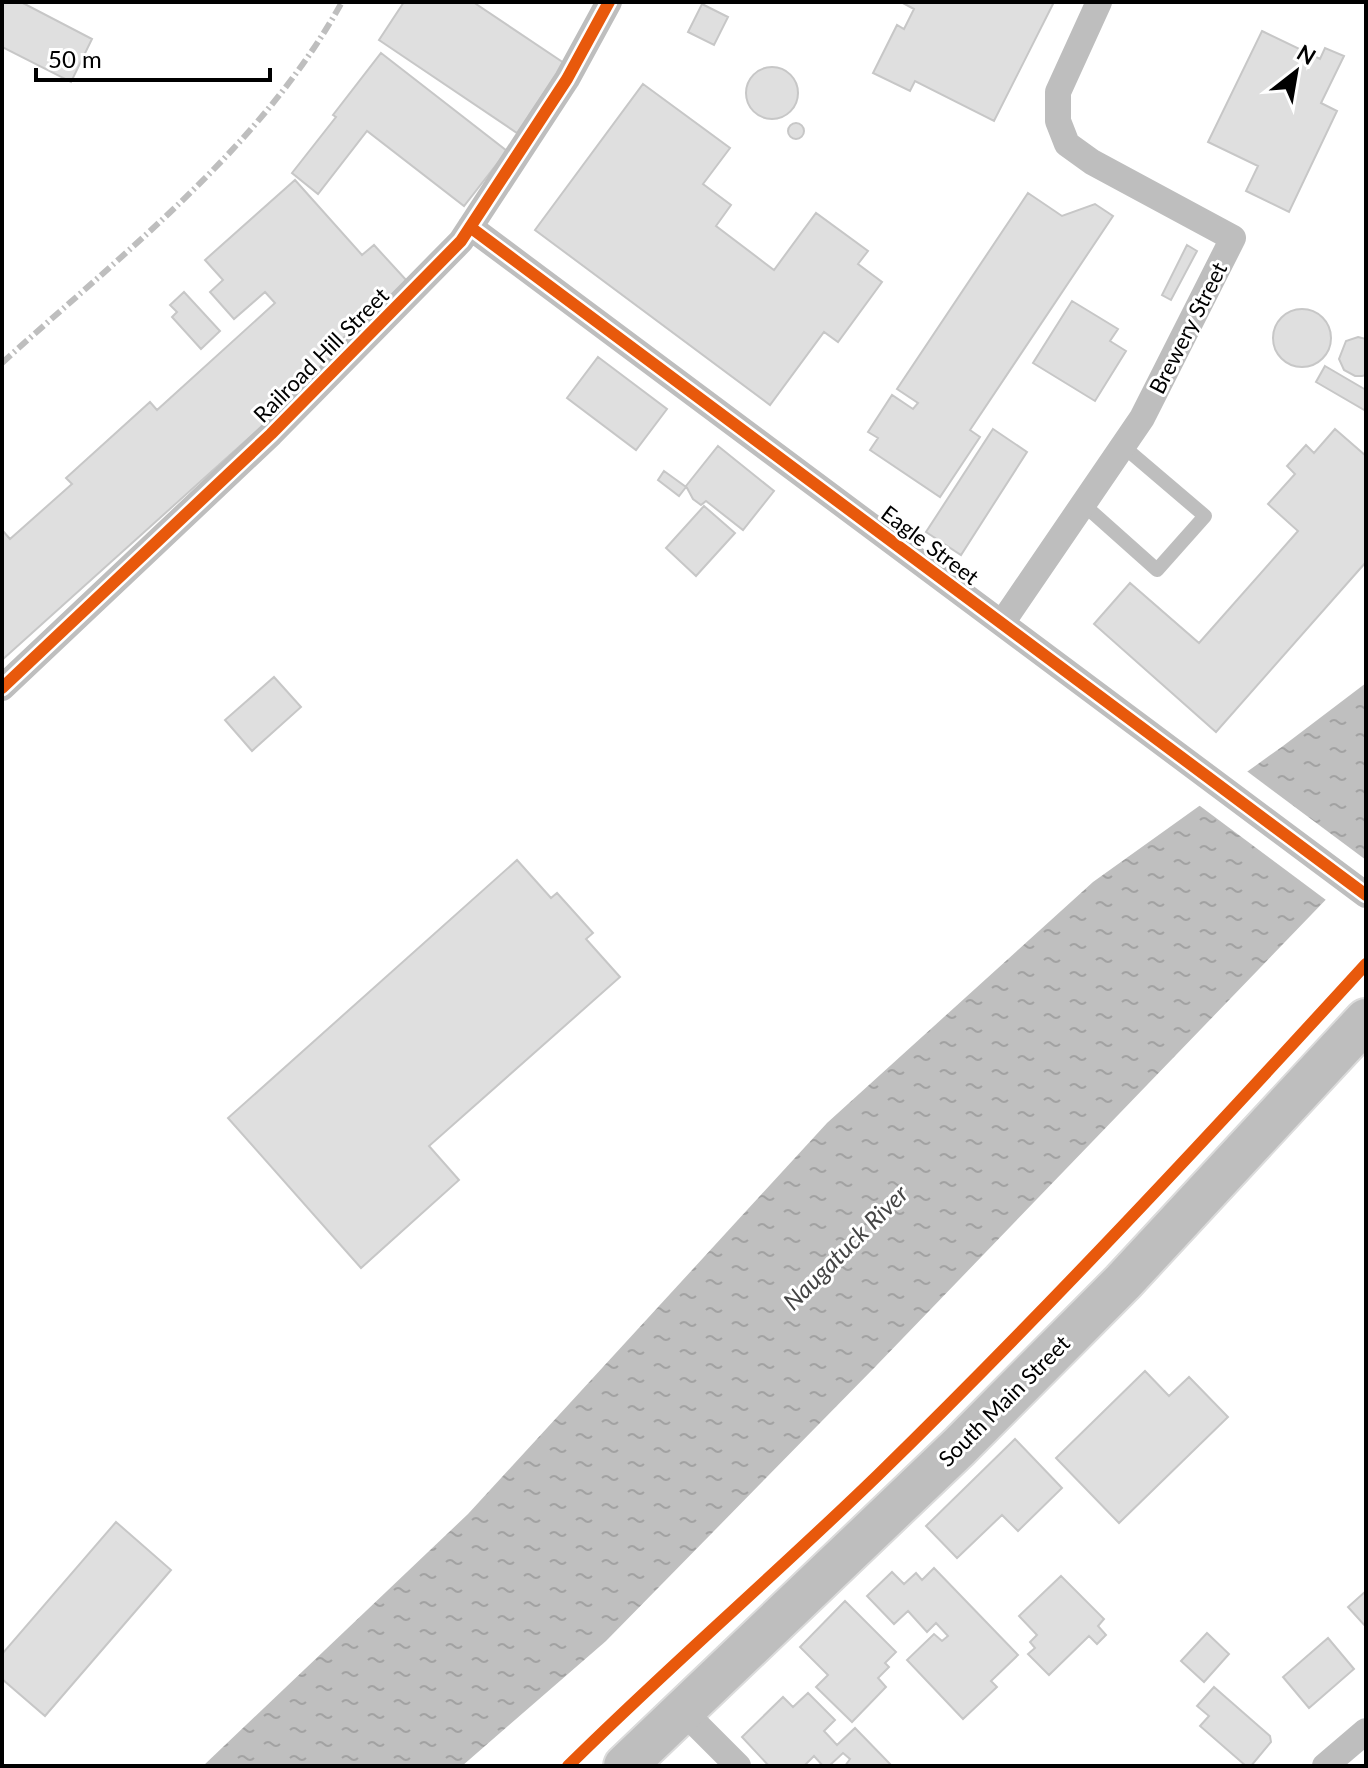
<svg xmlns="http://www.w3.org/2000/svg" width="1368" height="1768" viewBox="0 0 1368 1768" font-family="Lato,sans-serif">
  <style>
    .water { fill: url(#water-ripples) }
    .pier { fill: #fff }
    .building { fill: #dfdfdf; stroke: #c7c7c7; stroke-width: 2 }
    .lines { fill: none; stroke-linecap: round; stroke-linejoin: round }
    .primary-casing { stroke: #dbdbdb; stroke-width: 46 }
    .service { stroke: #bebebe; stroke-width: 14 }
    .minor { stroke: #bebebe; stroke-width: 26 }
    .primary { stroke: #bebebe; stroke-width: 42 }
    .rail { stroke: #bebebe; stroke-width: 6; stroke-dasharray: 12 4 2 4; stroke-linecap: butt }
    .cycleway-casing { stroke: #fff; stroke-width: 17 }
    .cycleway { stroke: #e8590c; stroke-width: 12 }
    .labels { text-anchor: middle; stroke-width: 6; stroke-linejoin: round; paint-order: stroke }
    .street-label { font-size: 22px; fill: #000; stroke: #fff }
    .water-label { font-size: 24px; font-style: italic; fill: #444; stroke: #fff }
  </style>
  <defs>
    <pattern id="water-ripples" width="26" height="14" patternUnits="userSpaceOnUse" patternTransform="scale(2)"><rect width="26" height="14" fill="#bfbfbf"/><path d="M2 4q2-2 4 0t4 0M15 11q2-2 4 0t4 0" fill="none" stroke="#a2a2a2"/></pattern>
  </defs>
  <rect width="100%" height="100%" fill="#fff"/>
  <path class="water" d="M1366,683V858L876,1366L606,1641L462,1766H203L468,1514L827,1123L1093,882L1283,746Z"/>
  <path class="pier" d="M1244,769L1366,860V864L1330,903L1196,803Z"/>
  <path class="building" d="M2,2H21L92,39L71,82L2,47Z
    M404,2H473L564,63L517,133L379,40Z
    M901,2H1054L994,121L915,81L910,91L873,73L897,25L904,29L914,9Z
    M702,4L728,17L714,45L688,32Z
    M1262,31L1320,59L1325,48L1344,56L1321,103L1337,111L1289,212L1246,191L1258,166L1208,142Z
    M381,53L507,151L464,206L367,131L318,194L292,173L336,117L333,115Z
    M746 93a26 26 0 1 1 52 0a26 26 0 1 1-52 0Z
    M643,84L730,148L703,184L731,205L716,226L774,270L816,213L868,251L858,264L882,282L838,342L824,332L770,405L535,230Z
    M788 131a8 8 0 1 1 16 0a8 8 0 1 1-16 0Z
    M295,180L362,255L374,245L407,281L334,346L341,355L2,660V530L10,539L72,484L66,478L150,402L157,410L275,303L265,292L234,319L210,292L223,280L205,260Z
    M1028,193L1062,216L1095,204L1113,216L970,430L980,437L940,497L870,450L878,438L868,432L892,395L913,409L918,403L897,389Z
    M1187,245L1197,251L1171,300L1162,295Z
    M184,292L220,331L201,349L172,317L177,312L170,305Z
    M1072,301L1118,329L1110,341L1126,351L1095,401L1033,363Z
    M1273 338a29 29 0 1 1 58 0a29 29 0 1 1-58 0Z
    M1358,337L1366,339V375L1362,376H1355L1344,370L1339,359L1346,341Z
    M598,357L667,409L636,450L567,398Z
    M1325,366L1366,390V411L1316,382Z
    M993,429L1027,452L961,555L926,532Z
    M1335,429L1366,456V562L1216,732L1094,624L1130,583L1199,643L1298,531L1268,504L1295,474L1287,466L1306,445L1314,453Z
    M718,446L774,491L743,530L706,501L701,505L693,499L686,486Z
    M664,471L686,487L679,496L658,480Z
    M704,506L735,533L696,576L666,548Z
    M274,677L301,707L252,751L225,720Z
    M517,860L551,898L557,893L593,933L586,939L620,977L429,1146L459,1180L361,1268L228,1118Z
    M1145,1371L1169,1396L1189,1377L1228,1417L1119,1523L1056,1458Z
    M1015,1439L1062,1488L1018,1531L1002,1515L957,1558L926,1526Z
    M116,1522L171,1570L45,1716L2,1679V1654Z
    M934,1568L1018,1655L991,1681L997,1687L963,1719L907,1660L934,1634L942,1641L948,1636L936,1623L927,1632L908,1611L894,1624L867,1596L892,1572L904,1584L916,1573L922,1580Z
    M1061,1576L1104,1619L1098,1626L1106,1635L1097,1644L1089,1636L1049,1675L1028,1654L1035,1648L1030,1642L1037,1635L1019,1616Z
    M1366,1591V1627L1348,1607Z
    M845,1601L896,1652L885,1663L889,1667L878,1678L886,1687L852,1722L816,1687L828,1675L800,1647Z
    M1207,1633L1229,1654L1204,1682L1181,1661Z
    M1328,1638L1354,1669L1309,1708L1283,1677Z
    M1214,1687L1270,1736L1271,1742L1251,1766H1246L1200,1726L1209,1716L1197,1706Z
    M808,1693L835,1720L824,1731L837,1745L855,1728L892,1766H845L850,1759L843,1753L829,1766H823L814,1756L804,1766H769L742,1737L783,1697L793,1707Z"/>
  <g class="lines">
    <defs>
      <path id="primary" d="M625,1766L959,1447L1123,1282L1366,1020"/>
    </defs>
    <use href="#primary" class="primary-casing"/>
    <path class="service" d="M1083,504L1157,570L1205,516L1124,447"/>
    <path class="minor" d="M470,227L1366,895
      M1002,623L1142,418L1233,238L1092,162L1067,144L1058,121V92L1099,2
      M2,688L271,434L461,241L567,79L609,2
      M683,1711L738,1766
      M1325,1766L1366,1731"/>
    <use href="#primary" class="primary"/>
    <path class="rail" d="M2,363C123,253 262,147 342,2"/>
    <defs>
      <path id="cycleway" d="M470,227L1366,895
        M2,688L271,434L461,241L567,79L609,2
        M568,1766C669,1666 776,1574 877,1476C1046,1311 1207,1138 1366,964"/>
    </defs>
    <use href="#cycleway" class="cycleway-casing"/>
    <use href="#cycleway" class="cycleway"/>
  </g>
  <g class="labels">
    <g class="street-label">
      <text transform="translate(1188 328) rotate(-63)" y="8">Brewery Street</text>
      <text transform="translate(321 355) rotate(-45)" y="8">Railroad Hill Street</text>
      <text transform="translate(930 545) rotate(37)" y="8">Eagle Street</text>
      <text transform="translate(1004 1401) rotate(-45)" y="8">South Main Street</text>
    </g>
    <g class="water-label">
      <text transform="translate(846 1248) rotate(-45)" y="8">Naugatuck River</text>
    </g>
  </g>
  <rect width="1368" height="1768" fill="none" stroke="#000000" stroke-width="8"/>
  <g transform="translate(1296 72) rotate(31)" stroke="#ffffff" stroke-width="6" paint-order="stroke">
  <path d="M0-6L14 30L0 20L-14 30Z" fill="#000000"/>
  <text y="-12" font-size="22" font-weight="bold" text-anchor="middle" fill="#000000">N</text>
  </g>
  <path d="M36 68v12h234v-12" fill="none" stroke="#000000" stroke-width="4"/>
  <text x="48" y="68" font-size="24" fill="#000000" stroke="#ffffff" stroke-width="6" paint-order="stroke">50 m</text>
</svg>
